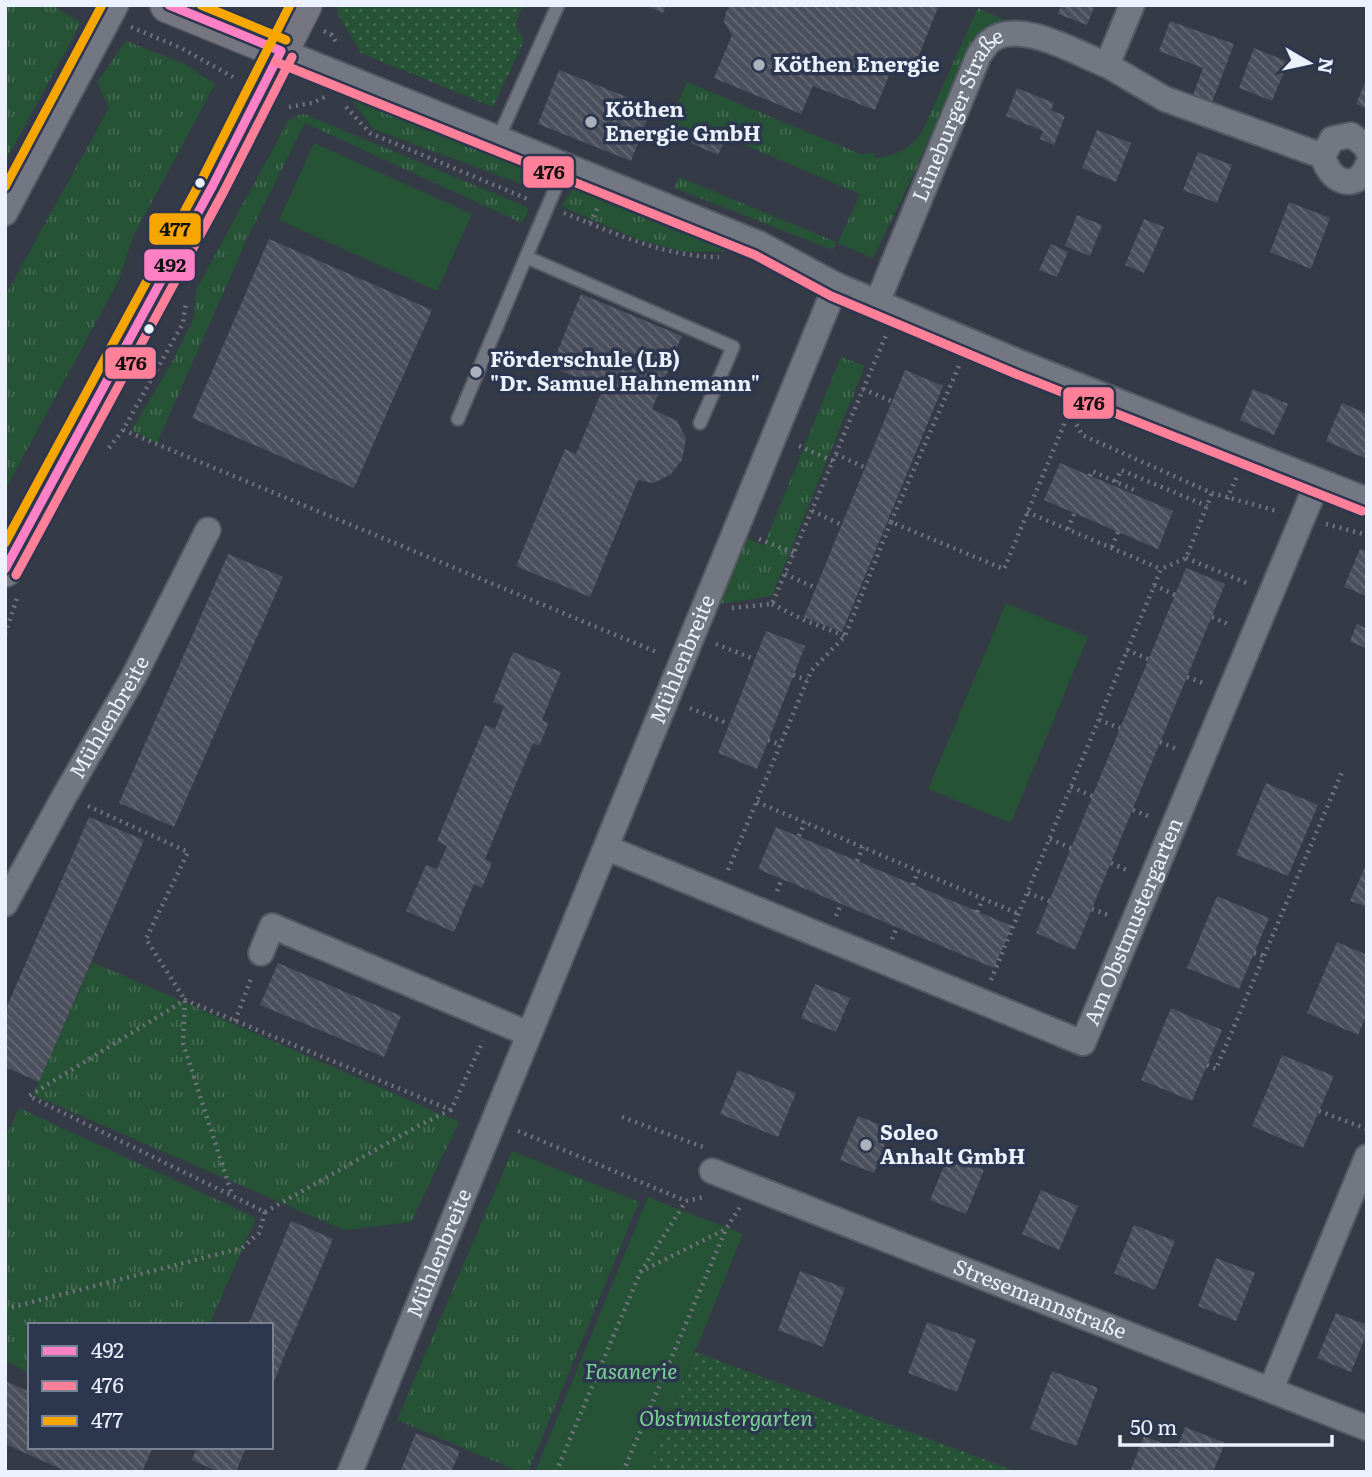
<svg xmlns="http://www.w3.org/2000/svg" width="1372" height="1477" viewBox="0 0 1372 1477" font-family="Literata,serif">
  <style>
    .grass { fill: url(#grass-tufts) }
    .park { fill: #265236 }
    .garden { fill: url(#garden-dots) }
    .building { fill: url(#building-back-hatch) }
    .lines { fill: none; stroke-linecap: round; stroke-linejoin: round }
    .lane-casing { stroke: #545863; stroke-width: 16 }
    .street-casing { stroke: #545863; stroke-width: 28 }
    .secondary-casing { stroke: #545863; stroke-width: 38 }
    .path { stroke: #70747e; stroke-width: 4.5; stroke-dasharray: 2 5; stroke-linecap: butt }
    .lane { stroke: #737782; stroke-width: 12 }
    .street { stroke: #737782; stroke-width: 24 }
    .secondary { stroke: #767680; stroke-width: 35 }
    .bus-1-casing { stroke: #2d364f; stroke-width: 14 }
    .bus-2-casing { stroke: #2d364f; stroke-width: 14 }
    .bus-3-casing { stroke: #2d364f; stroke-width: 14 }
    .bus-1 { stroke: #ff80c5; stroke-width: 9 }
    .bus-2 { stroke: #ff8098; stroke-width: 9 }
    .bus-3 { stroke: #f7a600; stroke-width: 9 }
    .poi-dot { fill: #acb1be; stroke: #2d364f; stroke-width: 2.5 }
    .bus-dot { fill: #ecf1fe; stroke: #2d364f; stroke-width: 2.5 }
    .labels { text-anchor: middle; stroke-width: 7; stroke-linejoin: round; paint-order: stroke }
    .poi-label { font-size: 21px; font-weight: bold; fill: #ecf1fe; stroke: #2d364f; text-anchor: start }
    .street-label { font-size: 21px; fill: #ecf1fe; stroke: #2d364f }
    .park-label { font-size: 21px; font-style: italic; fill: #7cd595; stroke: #2d364f }
    .line-badge { stroke: #2d364f; stroke-width: 2.5 }
    .pale-badge-label { font-size: 19px; text-anchor: middle; font-weight: bold; fill: #111 }
  </style>
  <defs>
    <pattern id="grass-tufts" width="24" height="20" patternUnits="userSpaceOnUse" patternTransform="scale(1.75)"><rect width="24" height="20" fill="#265236"/><path d="M3 7l-1-3M5 7V3M7 7l1-3M15 17l-1-3M17 17v-4M19 17l1-3" fill="none" stroke="#466b54"/></pattern>
    <pattern id="garden-dots" width="8" height="8" patternUnits="userSpaceOnUse" patternTransform="scale(1.75)"><rect width="8" height="8" fill="#265236"/><path d="M2 2h.1M6 6h.1" fill="none" stroke="#466b54" stroke-width="1.8" stroke-linecap="round"/></pattern>
    <pattern id="building-back-hatch" width="6" height="6" patternUnits="userSpaceOnUse" patternTransform="scale(1.75)"><rect width="6" height="6" fill="#4c505c"/><path d="M-1 5l2 2M0 0l6 6M5-1l2 2" fill="none" stroke="#666a74"/></pattern>
  </defs>
  <rect width="100%" height="100%" fill="#353a47"/>
  <path class="grass" d="M5,5H52L81,23L5,162Z
    M978,8L1008,22L985,29L969,48L915,171L873,258L838,243L860,194L698,125L691,141L666,130L687,82L860,154L875,153L874,158C900,154 910,151 924,128Z
    M126,41L183,63L215,84L133,237L119,280L5,490V296L109,108L97,82Z
    M350,97L534,169L528,186L373,129Z
    M304,114L529,208L522,223L305,123L247,239L157,443L154,442L132,430L171,364L193,320L197,288L290,118L302,122L292,117Z
    M679,177L836,242L833,250L674,188Z
    M574,188L678,232L719,240L733,251L685,252L636,239L561,206Z
    M841,357L865,366L772,596L719,604L746,538L764,545Z
    M92,962L459,1122L411,1222L344,1230L33,1095Z
    M19,1108L256,1218L209,1325H30V1373L5,1361V1139Z
    M512,1151L639,1202L528,1472H520L397,1420Z"/>
  <path class="park" d="M314,143L472,214L437,291L279,220Z
    M1006,603L1088,637L1011,823L928,789Z
    M648,1197L743,1234L646,1472H535Z"/>
  <path class="garden" d="M340,5H523L515,24L524,41L493,107L361,53L337,12Z
    M695,1352L1018,1472H646Z"/>
  <path class="building" d="M645,5H666L663,13Z
    M730,5H939L915,65L896,58L875,110L813,86L801,114L714,78L732,35L724,22L726,12Z
    M1061,5H1095L1087,25L1058,14Z
    M1170,21L1234,44L1211,105L1192,98L1203,68L1159,51Z
    M1254,48L1288,62L1272,101L1239,88Z
    M559,70L652,107L631,161L538,124Z
    M1367,78V109L1356,104Z
    M1017,88L1054,103L1051,110L1065,116L1054,145L1040,139L1043,131L1006,116Z
    M699,126L726,138L718,155L691,143Z
    M1097,130L1131,143L1116,182L1082,168Z
    M1198,152L1232,165L1217,203L1183,190Z
    M1289,202L1330,218L1311,269L1270,252Z
    M1077,215L1102,225L1090,256L1065,246Z
    M1144,219L1164,227L1144,273L1125,265Z
    M269,239L432,310L354,488L192,418Z
    M1051,244L1068,252L1057,277L1039,270Z
    M581,294L682,336L652,409L677,421L686,438L682,460L671,474L654,483L638,480L590,597L516,566L565,449L576,454L603,388L551,367Z
    M905,370L943,386L842,632L804,617Z
    M1253,389L1288,404L1274,435L1240,420Z
    M1342,403L1367,414V459L1326,441Z
    M1060,463L1173,511L1158,549L1044,500Z
    M1360,549L1367,551V596L1344,587Z
    M228,554L283,577L174,827L119,803Z
    M1186,568L1225,584L1075,950L1036,933Z
    M1357,624L1367,629V649L1350,641Z
    M766,631L805,646L757,769L718,753Z
    M513,652L561,672L542,720L548,723L546,730L539,746L533,743L485,859L492,863L482,888L474,884L454,932L406,911L426,865L437,869L447,846L437,841L485,725L495,729L504,706L493,702Z
    M1266,783L1318,805L1288,876L1236,855Z
    M89,817L144,840L39,1082L5,1067V1011Z
    M776,827L1012,926L994,968L758,869Z
    M1367,862V907L1350,901Z
    M1217,896L1269,918L1239,989L1187,968Z
    M1337,942L1367,955V1014L1358,1035L1307,1013Z
    M278,963L401,1016L384,1057L260,1005Z
    M815,984L850,998L836,1032L801,1018Z
    M1171,1008L1222,1030L1192,1101L1141,1080Z
    M1282,1055L1334,1076L1303,1148L1252,1126Z
    M738,1070L796,1093L778,1137L720,1114Z
    M858,1116L891,1129L874,1173L840,1160Z
    M948,1156L984,1170L966,1214L930,1200Z
    M1041,1190L1078,1206L1059,1250L1022,1234Z
    M291,1221L333,1239L271,1388V1325H248Z
    M1134,1225L1175,1241L1155,1290L1114,1273Z
    M1216,1258L1255,1273L1236,1321L1198,1306Z
    M800,1271L845,1288L823,1347L778,1330Z
    M1336,1313L1367,1325V1333L1351,1372L1317,1358Z
    M927,1322L976,1340L957,1392L908,1373Z
    M1052,1371L1098,1388L1076,1446L1030,1429Z
    M5,1381L30,1392V1447H153L142,1472H68L5,1444Z
    M1185,1427L1225,1443L1213,1472H1130L1144,1436L1177,1449Z
    M416,1433L460,1451L451,1472H400Z
    M197,1447H246L236,1472H219L192,1460Z"/>
  <g class="lines">
    <defs>
      <path id="lane" d="M498,139L558,5
        M565,166L526,257L733,347L700,423
        M458,419L526,257"/>
      <g id="street">
        <path d="M281,51L760,244L836,285L1021,363L1367,500"/>
        <path d="M1107,65L1165,99L1323,156"/>
        <path d="M1367,150L1366,146L1351,135L1332,139L1323,156C1329,182 1356,193 1367,166"/>
        <path d="M5,213L116,5"/>
        <path id="s1" d="M877,303L979,55C982,51 985,46 989,42C1017,17 1078,54 1107,65L1132,5"/>
        <path id="s2" d="M607,848L1083,1043L1318,481"/>
        <path id="s3" d="M5,904L65,795L133,678L208,530"/>
        <path d="M261,953L272,926L529,1034"/>
        <path id="s4" d="M712,1171L1367,1428"/>
        <path d="M1271,1389L1367,1157"/>
        <path id="s5" d="M350,1472L836,285"/>
      </g>
      <path id="secondary" d="M168,5L281,51
        M5,569L213,185L304,5"/>
    </defs>
    <use href="#lane" class="lane-casing"/>
    <use href="#street" class="street-casing"/>
    <use href="#secondary" class="secondary-casing"/>
    <path class="path" d="M131,27L181,48L233,77
      M324,31L332,35L337,44
      M289,107L312,103L327,96
      M346,107L370,133L530,200
      M564,213C614,233 665,257 719,257
      M590,223L599,205
      M863,389L893,402
      M1070,412L1082,435L1212,493L1277,511
      M123,430L659,653
      M799,446L833,461
      M109,448L123,430L183,323L186,303
      M836,454L866,468
      M1090,476L1092,471L1134,490L1132,494
      M1116,482L1121,470L1207,506
      M1227,499L1237,476
      M812,511L842,525
      M1027,512L1161,569
      M891,522L959,366
      M1326,524L1367,535
      M1068,529L1074,514
      M759,539L794,553
      M1112,547L1118,532
      M1186,558L1249,584
      M785,574L816,588
      M1154,585L1175,595
      M772,604L806,621L845,636
      M732,608L772,604L887,333
      M1212,617L1230,625
      M5,634L17,598
      M716,644L754,659
      M1127,650L1148,659
      M793,675L807,680
      M1187,677L1206,684
      M690,708L729,724
      M1099,720L1120,728
      M768,740L780,745
      M1160,742L1179,750
      M1071,787L1092,796
      M757,802L1019,914
      M88,806L188,852L146,939L185,1000L183,1043L232,1195
      M1133,810L1151,817
      M799,836L805,822
      M1050,839L1071,848
      M857,861L863,847
      M1111,863L1129,871
      M728,870L811,671L845,636L891,522L1004,569L1070,410
      M913,885L918,871
      M777,891L782,879
      M1028,893L1049,901
      M1092,909L1111,916
      M977,912L983,899
      M836,916L841,904
      M892,939L897,927
      M1254,953L1264,956
      M991,980L1161,569L1186,558L1212,493
      M235,1021L252,976
      M1207,1065L1216,1069L1342,772
      M1319,1111L1367,1129
      M622,1117L703,1147
      M518,1131L686,1201L704,1197
      M265,1212L418,1126L450,1110
      M640,1272L726,1229
      M5,1309L242,1248L259,1233L265,1212L29,1096L185,1000L451,1110L483,1041
      M556,1472L640,1273L686,1201
      M623,1472L726,1229L740,1207"/>
    <use href="#lane" class="lane"/>
    <use href="#street" class="street"/>
    <use href="#secondary" class="secondary"/>
    <defs>
      <path id="bus-1" d="M169,5L281,51
        M5,569L213,185L281,51"/>
      <path id="bus-2" d="M276,62L755,255L831,296L1016,374L1362,511
        M16,575L224,191L292,57"/>
      <path id="bus-3" d="M201,5L286,40
        M5,187L102,5
        M5,543L202,179L290,5"/>
    </defs>
    <use href="#bus-1" class="bus-1-casing"/>
    <use href="#bus-2" class="bus-2-casing"/>
    <use href="#bus-3" class="bus-3-casing"/>
    <use href="#bus-1" class="bus-1"/>
    <use href="#bus-2" class="bus-2"/>
    <use href="#bus-3" class="bus-3"/>
  </g>
  <g class="poi-dot">
    <circle cx="759" cy="65" r="7"/>
    <circle cx="591" cy="122" r="7"/>
    <circle cx="476" cy="372" r="7"/>
    <circle cx="866" cy="1145" r="7"/>
  </g>
  <g class="bus-dot">
    <circle cx="200" cy="183" r="6"/>
    <circle cx="149" cy="329" r="6"/>
  </g>
  <g class="labels">
    <g class="poi-label">
      <text x="773" y="72">Köthen Energie</text>
      <text x="605" y="117">Köthen<tspan x="605" dy="24">Energie GmbH</tspan></text>
      <text x="490" y="367">Förderschule (LB)<tspan x="490" dy="24">"Dr. Samuel Hahnemann"</tspan></text>
      <text x="880" y="1140">Soleo<tspan x="880" dy="24">Anhalt GmbH</tspan></text>
    </g>
    <g class="street-label">
      <text dy="7" stroke="none"><textPath href="#s1" startOffset="205">Lüneburger Straße</textPath></text>
      <text dy="7" stroke="none"><textPath href="#s5" startOffset="878">Mühlenbreite</textPath></text>
      <text dy="7" stroke="none"><textPath href="#s3" startOffset="214">Mühlenbreite</textPath></text>
      <text dy="7" stroke="none"><textPath href="#s2" startOffset="646">Am Obstmustergarten</textPath></text>
      <text dy="7" stroke="none"><textPath href="#s5" startOffset="236">Mühlenbreite</textPath></text>
      <text dy="7" stroke="none"><textPath href="#s4" startOffset="352">Stresemannstraße</textPath></text>
    </g>
    <g class="park-label">
      <text x="631" y="1379">Fasanerie</text>
      <text x="726" y="1426">Obstmustergarten</text>
    </g>
  </g>
  <g class="line-badge">
    <rect x="522" y="155" width="53" height="34" rx="7" fill="#ff8098"/>
    <rect x="148" y="212" width="54" height="34" rx="7" fill="#f7a600"/>
    <rect x="143" y="248" width="53" height="34" rx="7" fill="#ff80c5"/>
    <rect x="104" y="346" width="53" height="34" rx="7" fill="#ff8098"/>
    <rect x="1062" y="386" width="53" height="34" rx="7" fill="#ff8098"/>
  </g>
  <g class="pale-badge-label">
    <text x="549" y="179">476</text>
    <text x="175" y="236">477</text>
    <text x="170" y="272">492</text>
    <text x="131" y="370">476</text>
    <text x="1089" y="410">476</text>
  </g>
  <rect width="1372" height="1477" fill="none" stroke="#ecf1fe" stroke-width="14"/>
  <rect x="28" y="1323" width="245" height="126" fill="#2d364f" stroke="#798195" stroke-width="2"/>
  <rect x="42" y="1346" width="35" height="10" fill="#ff80c5" stroke="#798195" stroke-width="2"/>
  <text x="91" y="1358" font-size="21" fill="#ecf1fe">492</text>
  <rect x="42" y="1381" width="35" height="10" fill="#ff8098" stroke="#798195" stroke-width="2"/>
  <text x="91" y="1393" font-size="21" fill="#ecf1fe">476</text>
  <rect x="42" y="1416" width="35" height="10" fill="#f7a600" stroke="#798195" stroke-width="2"/>
  <text x="91" y="1428" font-size="21" fill="#ecf1fe">477</text>
  <g transform="translate(1309 63) rotate(99)" stroke="#2d364f" stroke-width="5" paint-order="stroke">
  <path d="M0-5L12 26L0 18L-12 26Z" fill="#ecf1fe"/>
  <text y="-10" font-size="19" font-weight="bold" text-anchor="middle" fill="#ecf1fe">N</text>
  </g>
  <path d="M1120 1435v10h212v-10" fill="none" stroke="#ecf1fe" stroke-width="3.5"/>
  <text x="1130" y="1435" font-size="21" fill="#ecf1fe" stroke="#2d364f" stroke-width="5" paint-order="stroke">50 m</text>
</svg>
